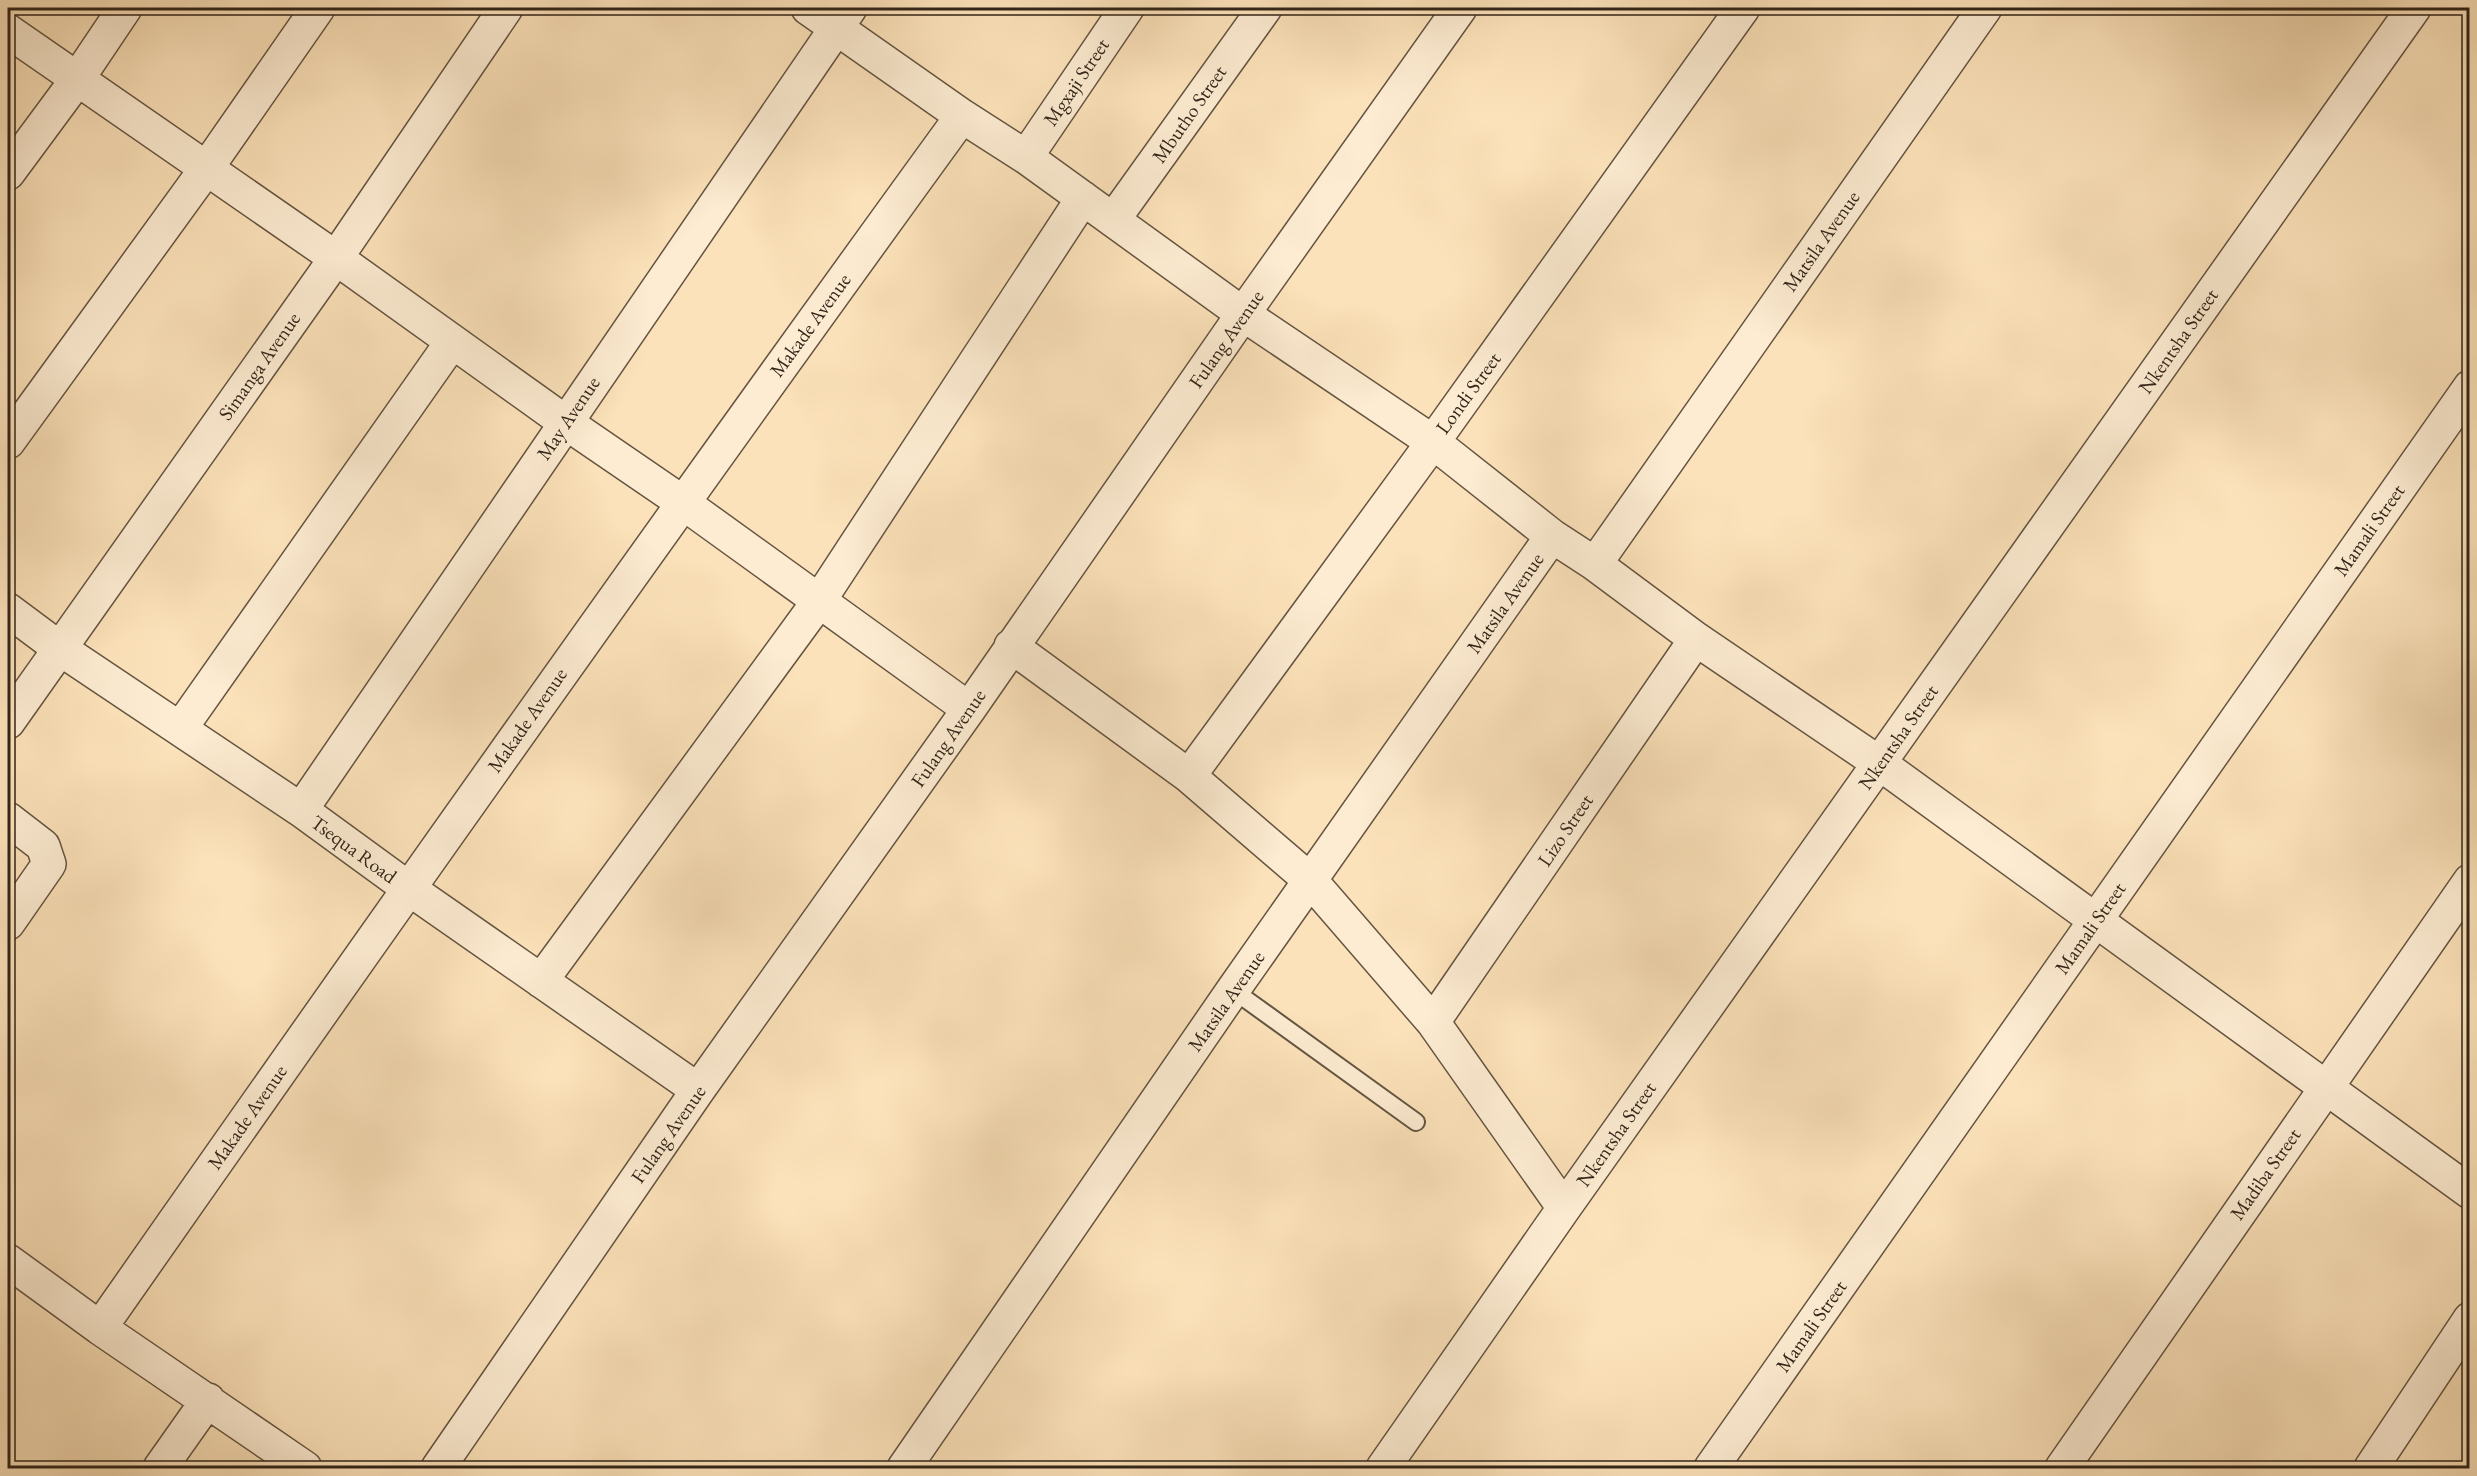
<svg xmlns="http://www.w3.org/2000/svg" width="2477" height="1476" viewBox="0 0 2477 1476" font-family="'EB Garamond',serif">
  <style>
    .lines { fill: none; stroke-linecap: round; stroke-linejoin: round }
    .service-casing { stroke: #645441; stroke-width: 20 }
    .minor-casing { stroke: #645441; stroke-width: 36 }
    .service { stroke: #fdecd2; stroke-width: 16 }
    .minor { stroke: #fdecd2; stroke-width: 33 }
    .labels { text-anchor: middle; stroke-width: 6; stroke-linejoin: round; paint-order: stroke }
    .street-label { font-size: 20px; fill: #312519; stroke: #fdecd2 }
  </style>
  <rect width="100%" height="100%" fill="#fce2ba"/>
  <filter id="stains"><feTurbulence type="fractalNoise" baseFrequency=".00333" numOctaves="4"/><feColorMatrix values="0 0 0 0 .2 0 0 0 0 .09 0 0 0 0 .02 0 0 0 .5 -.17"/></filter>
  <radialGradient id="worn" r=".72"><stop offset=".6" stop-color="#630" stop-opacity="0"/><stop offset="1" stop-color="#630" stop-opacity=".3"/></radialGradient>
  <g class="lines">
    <defs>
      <path id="service" d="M1233,990L1416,1122"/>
      <path id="minor" d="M808,8L962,116L1026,157L1243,314L1433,442L1552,536L1595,564L1696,639L1879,763L2470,1192
        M8,31L336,258L565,422L682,502L969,709
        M1026,157L1127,8
        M8,173L76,81L125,8
        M1113,220L1265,8
        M8,442L206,169L318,8
        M1595,564L1985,8
        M8,610L59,648L301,810L408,888L698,1090
        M1011,646L1189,776L1311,881L1433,1022L1564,1208
        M8,722L336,258L506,8
        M180,729L452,342
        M1189,776L1433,442L1743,8
        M301,810L850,8
        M8,819L43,846L49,864L8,923
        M541,981L819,601L1083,198
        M1433,1022L1696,639
        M8,1261L100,1328L305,1468
        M100,1328C384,922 670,518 962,116
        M160,1468L208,1400
        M438,1468L698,1090L969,709L1243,314L1460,8
        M904,1468L1233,990L1552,536
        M1383,1468L1564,1208L2414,8
        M1711,1468L2470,387
        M2062,1468L2470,881
        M2371,1468L2470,1319"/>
    </defs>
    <use href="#service" class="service-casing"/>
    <use href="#minor" class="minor-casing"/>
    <use href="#service" class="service"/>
    <use href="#minor" class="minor"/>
  </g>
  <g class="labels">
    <g class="street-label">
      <text transform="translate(1076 82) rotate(-56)" y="7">Mgxaji Street</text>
      <text transform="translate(1189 114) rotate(-55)" y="7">Mbutho Street</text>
      <text transform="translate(1821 241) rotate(-55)" y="7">Matsila Avenue</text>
      <text transform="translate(810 325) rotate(-54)" y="7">Makade Avenue</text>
      <text transform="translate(1226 339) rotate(-55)" y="7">Fulang Avenue</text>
      <text transform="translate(2178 341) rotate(-55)" y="7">Nkentsha Street</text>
      <text transform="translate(259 366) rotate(-55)" y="7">Simanga Avenue</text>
      <text transform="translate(1468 393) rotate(-54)" y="7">Londi Street</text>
      <text transform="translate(568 418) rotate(-56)" y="7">May Avenue</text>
      <text transform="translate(2369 530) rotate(-55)" y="7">Mamali Street</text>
      <text transform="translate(1505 603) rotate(-55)" y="7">Matsila Avenue</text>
      <text transform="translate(527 720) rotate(-55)" y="7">Makade Avenue</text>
      <text transform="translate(1898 737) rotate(-55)" y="7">Nkentsha Street</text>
      <text transform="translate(948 738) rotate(-55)" y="7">Fulang Avenue</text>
      <text transform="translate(1565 830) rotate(-56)" y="7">Lizo Street</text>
      <text transform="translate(354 849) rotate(36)" y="7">Tsequa Road</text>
      <text transform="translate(2090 928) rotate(-55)" y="7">Mamali Street</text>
      <text transform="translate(1226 1001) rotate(-55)" y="7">Matsila Avenue</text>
      <text transform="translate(247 1117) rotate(-55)" y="7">Makade Avenue</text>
      <text transform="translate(668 1134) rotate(-55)" y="7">Fulang Avenue</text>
      <text transform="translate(1616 1134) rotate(-55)" y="7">Nkentsha Street</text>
      <text transform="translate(2265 1174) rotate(-55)" y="7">Madiba Street</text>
      <text transform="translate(1811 1326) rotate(-55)" y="7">Mamali Street</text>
    </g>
  </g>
  <rect width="2477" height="1476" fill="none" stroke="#fce2ba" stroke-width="30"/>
  <rect x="9" y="9" width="2459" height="1458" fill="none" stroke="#312519" stroke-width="3"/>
  <rect x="15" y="15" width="2447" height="1446" fill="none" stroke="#312519" stroke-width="1.5"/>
  <rect width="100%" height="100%" filter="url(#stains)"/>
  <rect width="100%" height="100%" fill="url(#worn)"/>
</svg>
